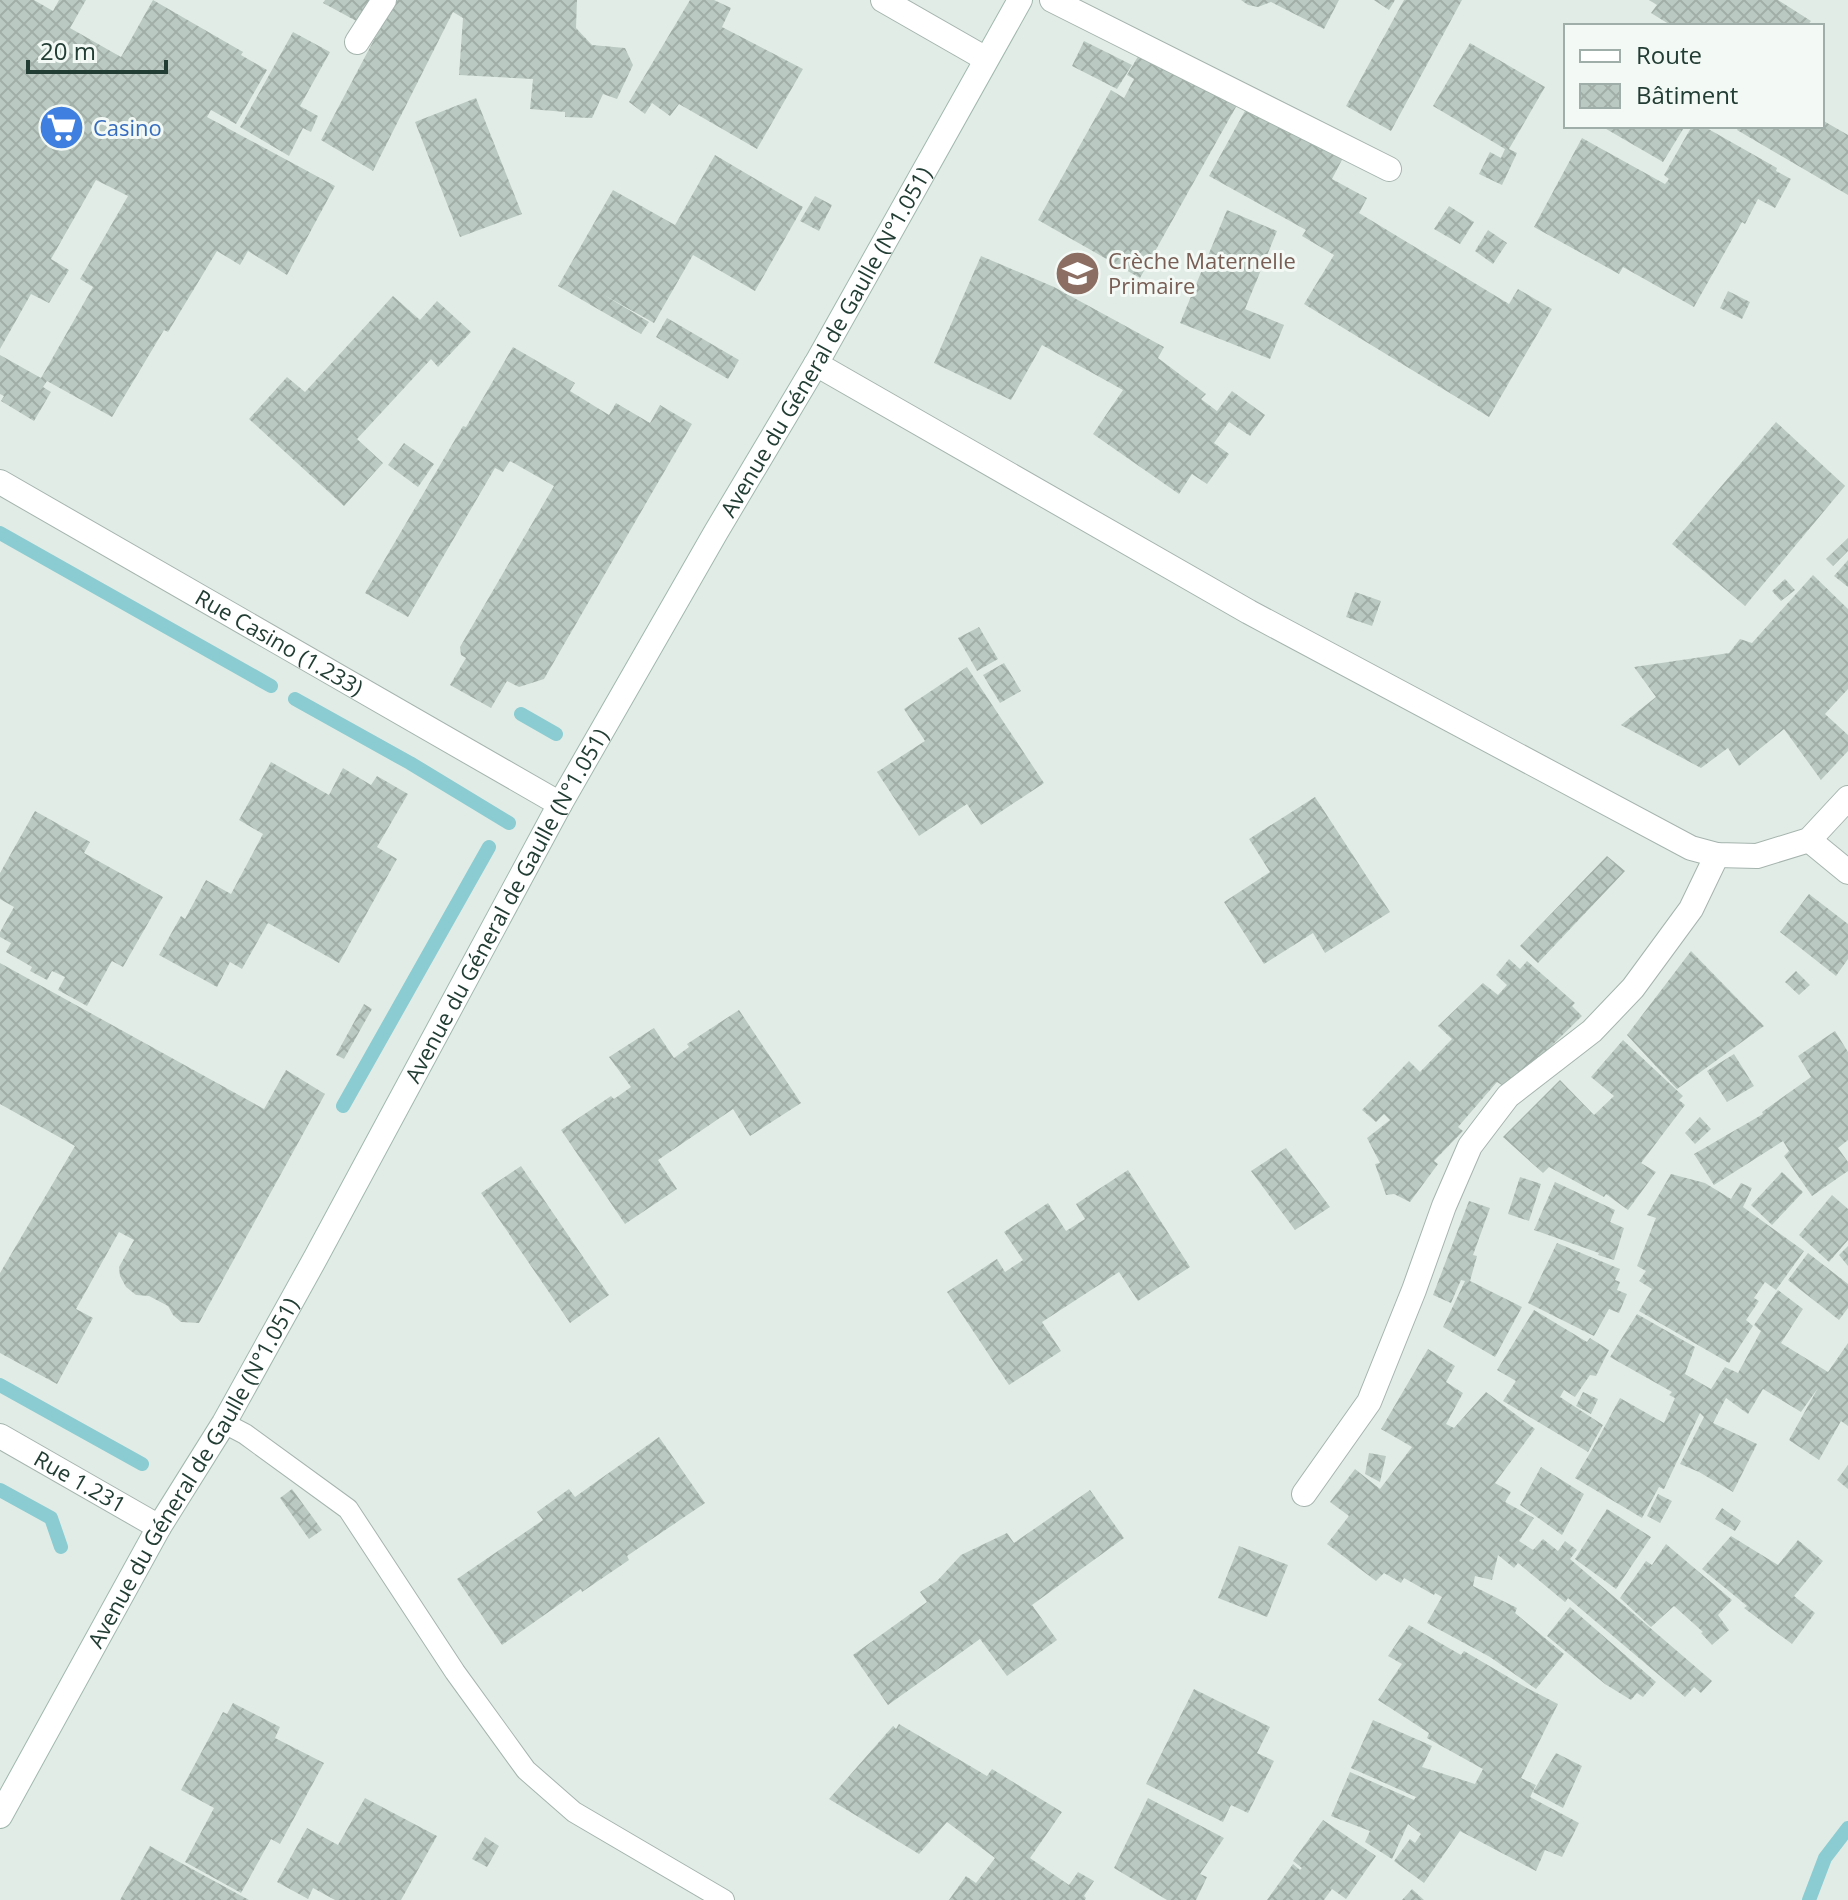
<svg xmlns="http://www.w3.org/2000/svg" width="1848" height="1900" viewBox="0 0 1848 1900" font-family="'Open Sans',sans-serif">
  <style>
    .lines { fill: none; stroke-linecap: round; stroke-linejoin: round }
    .stream { stroke: #8accd1; stroke-width: 14 }
    .building { fill: url(#building-cross-hatch) }
    .service-casing { stroke: #a5b4ae; stroke-width: 22 }
    .minor-casing { stroke: #a5b4ae; stroke-width: 26 }
    .secondary-casing { stroke: #a0b8ae; stroke-width: 26 }
    .service { stroke: #fff; stroke-width: 20 }
    .minor { stroke: #fff; stroke-width: 24 }
    .secondary { stroke: #fff; stroke-width: 24 }
    .labels { text-anchor: middle; stroke-width: 6; stroke-linejoin: round; paint-order: stroke }
    .shop-label { font-size: 22px; fill: #366cbe; stroke: #f3f9f5; text-anchor: start }
    .education-label { font-size: 22px; fill: #785e54; stroke: #f3f9f5; text-anchor: start }
    .street-label { font-size: 22px; fill: #223d34; stroke: #f3f9f5 }
  </style>
  <defs>
    <pattern id="building-cross-hatch" width="8" height="8" patternUnits="userSpaceOnUse" patternTransform="scale(2)"><rect width="8" height="8" fill="#bacac2"/><path d="M0 0l8 8M0 8l8-8" fill="none" stroke="#a0aea7"/></pattern>
  </defs>
  <rect width="100%" height="100%" fill="#e2ece7"/>
  <g class="lines">
    <path class="stream" d="M0,533L271,686
      M295,699L410,763L509,823
      M521,714L556,734
      M343,1106L489,847
      M0,1385L142,1464
      M0,1490L51,1518L61,1547
      M1809,1900L1825,1858L1848,1828"/>
  </g>
  <path class="building" d="M0,0H34L53,11L59,0H86L70,28L121,57L153,0L243,52L241,55L267,70L236,124L211,110L207,117L335,186L287,275L248,251L240,265L217,251L168,332L164,330L112,417L47,381L43,387L51,392L34,421L1,401L4,396L0,394V355L41,378L93,287L80,279L128,196L96,180L51,259L69,270L49,303L31,294L0,349Z
    M325,0H372L360,23L323,3Z
    M395,0H577L576,28L592,45L625,48L633,65L617,99L603,94L592,118L565,117V112L530,109L533,79L459,75L463,18L453,12L373,171L321,140Z
    M690,0H714L731,8L722,27L803,69L757,149L679,104L670,116L652,103L645,114L629,102Z
    M1241,0H1339L1324,29L1271,2L1258,7L1248,5Z
    M1374,0H1395L1389,10Z
    M1404,0H1462L1391,131L1346,106Z
    M1649,0H1778L1811,21L1807,26H1672L1651,13L1657,5Z
    M293,32L330,52L300,106L318,116L311,132L303,128L289,156L240,127Z
    M1084,41L1132,65L1117,89L1072,66Z
    M1470,43L1545,87L1509,149L1517,153L1502,185L1479,174L1490,152L1501,158L1505,149L1433,106Z
    M1143,48L1241,98L1140,278L1038,220L1111,90L1124,98L1134,79L1127,75Z
    M476,98L522,214L460,237L415,122Z
    M1251,100L1345,154L1332,179L1367,198L1359,213L1509,304L1518,289L1552,309L1489,417L1304,304L1334,255L1302,236L1306,230L1209,176Z
    M1822,120L1848,135V195L1737,130L1739,126H1822Z
    M1601,126H1685L1663,162Z
    M1692,126H1703L1777,168L1776,171L1791,179L1775,208L1758,199L1745,224L1742,222L1694,307L1623,267L1619,274L1534,227L1582,138L1665,184L1669,179L1664,175Z
    M715,155L803,207L755,291L693,255L654,323L604,295L649,322L641,334L558,286L613,190L675,225Z
    M815,196L832,205L819,231L800,221Z
    M1449,206L1474,222L1460,244L1434,229Z
    M1227,210L1277,231L1245,309L1284,325L1270,359L1180,323Z
    M1488,230L1507,243L1493,264L1475,251Z
    M981,256L1054,287L1164,347L1158,358L1206,394L1201,399L1217,411L1232,391L1265,415L1250,436L1229,422L1214,443L1229,454L1207,484L1192,474L1179,494L1093,434L1123,390L1042,345L1011,400L934,363Z
    M1728,291L1750,302L1742,319L1720,308Z
    M393,296L420,320L437,301L471,332L438,367L431,359L357,439L383,463L344,506L249,419L287,377L305,392Z
    M667,318L739,360L728,379L656,337Z
    M513,347L575,383L570,391L609,415L616,403L650,423L660,405L692,424L544,679L519,687L507,681L491,708L450,685L466,658L461,655L460,647L554,486L510,461L503,472L495,468L408,617L365,593L463,426L466,427Z
    M1776,422L1845,486L1745,606L1672,544Z
    M404,443L434,464L418,487L388,465Z
    M1848,538V551L1833,566L1826,559Z
    M1848,560V587L1834,576Z
    M1813,575L1848,609V689L1825,714L1848,735V751L1821,780L1784,729L1739,766L1728,748L1701,768L1621,725L1656,697L1634,667L1729,653L1740,639L1752,643Z
    M1785,579L1795,590L1781,601L1772,591Z
    M1355,592L1381,601L1372,626L1346,617Z
    M979,627L998,659L977,671L958,638Z
    M1004,663L1021,691L1000,703L983,675Z
    M967,667L1044,783L981,825L967,804L919,836L877,772L925,741L904,709Z
    M271,762L329,795L343,768L371,785L377,776L408,794L377,847L397,859L339,963L268,923L242,969L230,962L217,987L159,955L181,916L185,919L206,880L231,894L263,834L239,820Z
    M1315,797L1390,912L1325,953L1313,933L1264,964L1224,902L1270,872L1249,839Z
    M35,811L90,842L84,853L163,897L123,967L112,961L87,1006L58,990L65,977L52,971L47,980L30,971L32,967L6,952L11,943L0,937V932L14,907L0,899V873Z
    M1607,856L1625,871L1538,963L1520,946Z
    M1809,894L1848,924V959L1836,976L1780,932Z
    M1691,951L1764,1026L1677,1089L1627,1035Z
    M1509,959L1520,969L1527,961L1575,1003L1572,1006L1582,1016L1536,1061L1505,1087L1497,1082L1458,1127L1463,1131L1434,1161L1438,1164L1410,1202L1394,1194L1386,1195L1375,1164L1380,1163L1367,1138L1390,1120L1384,1114L1376,1122L1362,1110L1409,1061L1420,1072L1452,1039L1438,1026L1483,983L1498,995L1507,985L1496,975Z
    M0,963L264,1109L286,1070L325,1094L199,1323L181,1322L173,1315L168,1306L149,1296L136,1295L126,1287L120,1276L119,1267L134,1240L119,1232L76,1309L93,1318L57,1384L0,1353V1273L75,1146L0,1104Z
    M1796,971L1810,985L1799,995L1785,982Z
    M364,1004L372,1009L344,1059L336,1055Z
    M739,1010L801,1103L750,1136L733,1109L658,1160L677,1189L625,1224L561,1130L611,1096L614,1099L631,1087L609,1057L654,1028L674,1058L689,1047L687,1044Z
    M1835,1031L1848,1052V1140L1838,1148L1848,1162V1171L1812,1196L1784,1156L1789,1151L1783,1141L1714,1185L1694,1154L1763,1114L1762,1112L1811,1077L1798,1056Z
    M1623,1040L1683,1096L1679,1100L1685,1105L1641,1163L1656,1172L1628,1210L1606,1194L1604,1197L1549,1167L1543,1173L1503,1137L1560,1080L1594,1115L1614,1096L1591,1077Z
    M1734,1054L1754,1086L1727,1102L1707,1071Z
    M1700,1117L1711,1129L1695,1144L1685,1133Z
    M1286,1148L1330,1207L1295,1230L1251,1171Z
    M521,1166L609,1295L570,1323L481,1193Z
    M1128,1170L1190,1267L1138,1301L1119,1272L1042,1322L1061,1351L1009,1385L947,1292L997,1259L1005,1272L1023,1260L1004,1232L1048,1203L1066,1231L1085,1219L1076,1204Z
    M1782,1172L1803,1192L1772,1225L1751,1205Z
    M1671,1174L1705,1183L1731,1199L1741,1183L1752,1188L1743,1207L1804,1251L1776,1290L1765,1282L1754,1298L1759,1301L1746,1320L1753,1326L1729,1363L1639,1311L1652,1289L1639,1281L1646,1271L1637,1266L1656,1218L1647,1215Z
    M1520,1177L1541,1184L1529,1221L1508,1214Z
    M1555,1182L1615,1210L1610,1222L1624,1228L1614,1260L1598,1255L1599,1253L1534,1230Z
    M1832,1195L1848,1209V1240L1829,1262L1799,1235Z
    M1469,1201L1490,1208L1473,1255L1477,1256L1470,1281L1522,1307L1495,1357L1443,1327L1465,1281L1461,1280L1451,1303L1433,1295Z
    M1557,1243L1620,1269L1615,1280L1620,1282L1617,1290L1627,1294L1619,1313L1609,1309L1594,1336L1528,1303Z
    M1848,1246V1266L1839,1255Z
    M1808,1253L1848,1284V1308L1839,1320L1788,1280Z
    M1778,1290L1803,1309L1781,1343L1828,1372L1848,1343V1426L1841,1421L1819,1460L1789,1440L1818,1388L1801,1412L1763,1389L1748,1414L1726,1398L1713,1423L1757,1444L1733,1492L1699,1472L1680,1464L1704,1417L1700,1413L1664,1489L1659,1487L1642,1518L1575,1478L1593,1448L1620,1398L1664,1423L1675,1398L1669,1395L1672,1392L1610,1357L1637,1314L1695,1347L1685,1374L1711,1389L1725,1367L1738,1373L1761,1331L1754,1325Z
    M1534,1310L1587,1342L1590,1338L1609,1350L1596,1376L1590,1375L1575,1397L1564,1390L1560,1397L1603,1425L1588,1452L1503,1401L1516,1381L1497,1370Z
    M1428,1349L1455,1366L1446,1382L1463,1393L1446,1424L1454,1428L1486,1392L1535,1429L1495,1483L1511,1492L1505,1502L1534,1518L1519,1541L1533,1550L1543,1539L1558,1551L1565,1541L1577,1550L1570,1559L1712,1681L1701,1693L1694,1687L1685,1697L1568,1598L1565,1602L1518,1563L1514,1568L1498,1555L1492,1580L1475,1576L1473,1586L1517,1608L1515,1613L1564,1654L1536,1689L1490,1657L1427,1623L1442,1597L1435,1593L1434,1595L1404,1578L1401,1583L1384,1573L1376,1581L1327,1544L1349,1516L1330,1502L1355,1469L1380,1489L1412,1447L1381,1429Z
    M1583,1392L1598,1399L1591,1414L1576,1406Z
    M659,1437L705,1503L627,1556L629,1560L582,1592L581,1589L502,1645L457,1579L543,1520L537,1512L569,1489L575,1497Z
    M1369,1453L1386,1456L1380,1482L1365,1474Z
    M1848,1465V1489L1837,1480Z
    M1541,1467L1584,1494L1562,1535L1520,1505Z
    M292,1489L322,1530L309,1539L280,1498Z
    M1090,1490L1124,1538L1032,1605L1057,1640L1007,1676L980,1639L888,1705L853,1655L927,1602L920,1592L937,1581L961,1555L1007,1533L1014,1543Z
    M1658,1494L1672,1501L1660,1523L1647,1516Z
    M1722,1508L1741,1521L1735,1531L1715,1519Z
    M1607,1509L1651,1537L1616,1589L1575,1559Z
    M1731,1536L1778,1565L1798,1540L1823,1561L1794,1596L1815,1613L1792,1644L1744,1608L1747,1606L1702,1569Z
    M1666,1544L1732,1600L1718,1615L1729,1630L1712,1645L1701,1633L1703,1632L1674,1606L1651,1627L1620,1598L1646,1561L1652,1565Z
    M1239,1546L1288,1565L1267,1617L1218,1598Z
    M1570,1607L1656,1682L1643,1697L1637,1693L1631,1700L1605,1684L1547,1636Z
    M1409,1625L1461,1655L1464,1651L1527,1688L1558,1704L1521,1778L1536,1785L1530,1797L1579,1823L1562,1857L1545,1850L1536,1871L1460,1831L1424,1883L1394,1861L1410,1839L1415,1843L1421,1834L1408,1824L1392,1859L1365,1842L1370,1831L1331,1816L1350,1772L1414,1800L1416,1797L1351,1768L1373,1720L1432,1746L1422,1767L1475,1784L1483,1769L1427,1738L1429,1733L1378,1700L1402,1664L1388,1656Z
    M1194,1689L1270,1727L1257,1753L1274,1761L1248,1813L1231,1805L1223,1822L1146,1784Z
    M233,1703L280,1727L275,1738L324,1763L280,1844L271,1839L241,1893L185,1862L214,1808L181,1790L223,1712L227,1714Z
    M899,1724L987,1776L992,1769L1062,1812L1030,1858L1069,1885L1078,1872L1094,1881L1084,1896L1086,1898L1085,1900H949L966,1876L976,1883L995,1858L947,1822L919,1854L829,1799L893,1726L896,1729Z
    M1556,1753L1582,1766L1563,1808L1533,1792Z
    M365,1798L437,1836L401,1900H335L313,1888L308,1899L277,1882L307,1828L338,1845Z
    M1148,1798L1224,1838L1200,1874L1207,1877L1196,1900H1167L1114,1868Z
    M1323,1820L1376,1856L1346,1899L1332,1889L1324,1900H1267L1293,1864L1300,1870L1302,1868L1293,1861Z
    M485,1837L499,1846L487,1867L472,1859Z
    M150,1846L249,1900H120Z
    M1412,1889L1424,1900H1402Z"/>
  <g class="lines">
    <defs>
      <path id="service" d="M224,1423L245,1434L348,1509L455,1672L526,1770L574,1812L724,1900"/>
      <g id="minor">
        <path d="M883,0L986,59"/>
        <path d="M1052,0L1389,169"/>
        <path d="M357,42L384,0"/>
        <path d="M816,364L1249,612L1691,848L1717,855L1757,856L1809,840L1848,798"/>
        <path id="s1" d="M0,482L560,804"/>
        <path d="M1809,840L1848,872"/>
        <path id="s2" d="M0,1436L159,1527"/>
        <path d="M1304,1494L1369,1402L1414,1290L1444,1206L1470,1146L1508,1096L1592,1031L1633,988L1691,909L1717,855"/>
      </g>
      <g id="secondary">
        <path id="s3" d="M0,1816L159,1527L224,1423L316,1257L560,804L716,532L816,364L1020,0"/>
      </g>
    </defs>
    <use href="#service" class="service-casing"/>
    <use href="#minor" class="minor-casing"/>
    <use href="#secondary" class="secondary-casing"/>
    <use href="#service" class="service"/>
    <use href="#minor" class="minor"/>
    <use href="#secondary" class="secondary"/>
  </g>
  <defs>
    <symbol id="supermarket-disc" viewBox="-11 -11 22 22"><circle r="9.5" fill="#3f7fe0" stroke="#f3f9f5"/><path d="M-6-5.5h2.5l.6 2H6L4.5 2H-2.5L-4.4-4H-6ZM-1.5 3.2a1.3 1.3 0 1 0 .1 0ZM3 3.2a1.3 1.3 0 1 0 .1 0Z" fill="#fff"/></symbol>
    <symbol id="school-disc" viewBox="-11 -11 22 22"><circle r="9.5" fill="#8d6e63" stroke="#f3f9f5"/><path d="M0-5L7-2L0 1L-7-2ZM-4 1L0 2.5L4 1V4Q0 6-4 4Z" fill="#fff"/></symbol>
  </defs>
  <g fill-rule="evenodd">
    <use href="#supermarket-disc" x="36" y="102" width="51" height="51"/>
    <use href="#school-disc" x="1052" y="248" width="51" height="51"/>
  </g>
  <g class="labels">
    <g class="shop-label">
      <text x="93" y="136">Casino</text>
    </g>
    <g class="education-label">
      <text x="1108" y="269">Crèche Maternelle<tspan x="1108" dy="25">Primaire</tspan></text>
    </g>
    <g class="street-label">
      <text dy="8" stroke="none"><textPath href="#s3" startOffset="1690">Avenue du Géneral de Gaulle (N°1.051)</textPath></text>
      <text dy="8" stroke="none"><textPath href="#s1" startOffset="322">Rue Casino (1.233)</textPath></text>
      <text dy="8" stroke="none"><textPath href="#s3" startOffset="1042">Avenue du Géneral de Gaulle (N°1.051)</textPath></text>
      <text dy="8" stroke="none"><textPath href="#s3" startOffset="394">Avenue du Géneral de Gaulle (N°1.051)</textPath></text>
      <text dy="8" stroke="none"><textPath href="#s2" startOffset="92">Rue 1.231</textPath></text>
    </g>
  </g>
  <rect x="1564" y="24" width="260" height="104" fill="#f3f9f5" stroke="#9faea8" stroke-width="2"/>
  <rect x="1580" y="50" width="40" height="12" fill="#ffffff" stroke="#9faea8" stroke-width="2"/>
  <text x="1636" y="64" font-size="24" fill="#223d34">Route</text>
  <rect x="1580" y="84" width="40" height="24" fill="url(#building-cross-hatch)" stroke="#9faea8" stroke-width="2"/>
  <text x="1636" y="104" font-size="24" fill="#223d34">Bâtiment</text>
  <path d="M28 60v12h138v-12" fill="none" stroke="#223d34" stroke-width="4"/>
  <text x="40" y="60" font-size="24" fill="#223d34" stroke="#f3f9f5" stroke-width="6" paint-order="stroke">20 m</text>
</svg>
